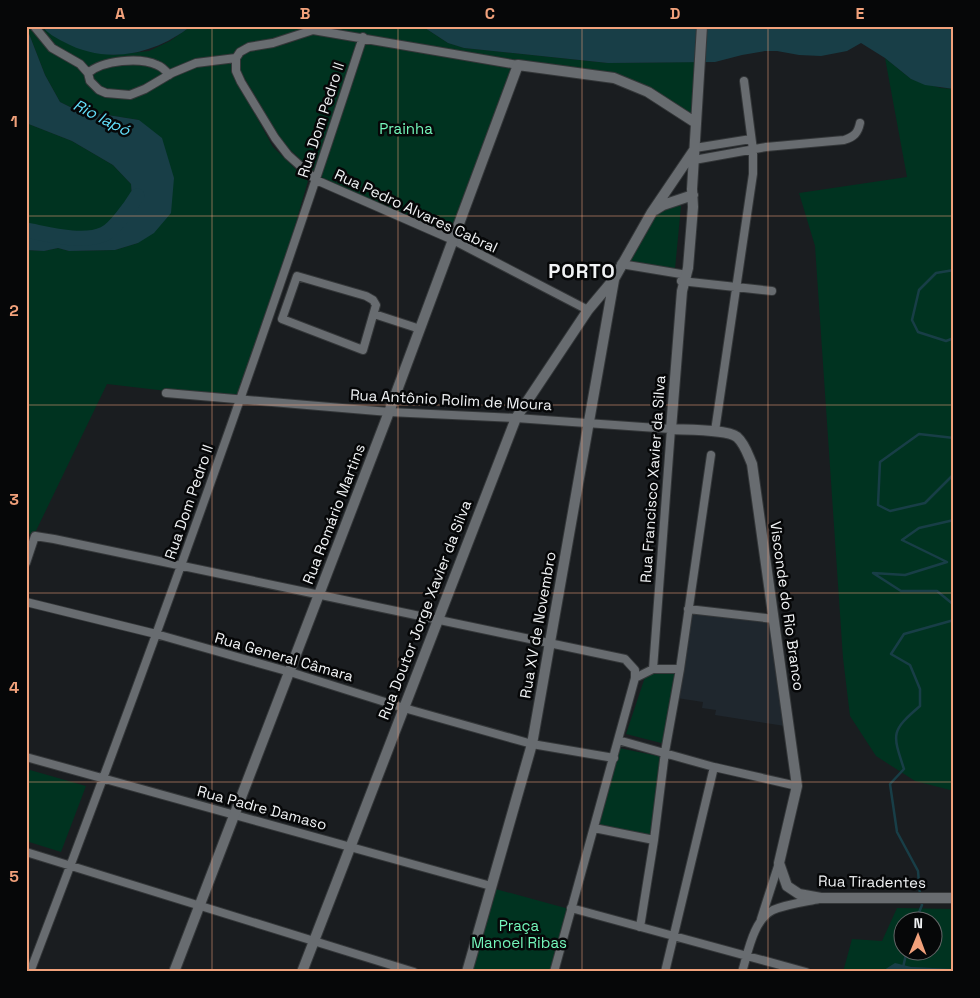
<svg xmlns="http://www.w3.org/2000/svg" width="980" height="998" viewBox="0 0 980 998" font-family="'Space Grotesk',sans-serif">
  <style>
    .built { fill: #1f272e }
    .green { fill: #003320; fill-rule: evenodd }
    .water { fill: #183e47 }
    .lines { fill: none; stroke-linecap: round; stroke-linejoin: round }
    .stream { stroke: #183e47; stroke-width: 2.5 }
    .river { stroke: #183e47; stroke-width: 15 }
    .minor-casing { stroke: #343739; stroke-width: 10 }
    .tertiary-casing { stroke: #343739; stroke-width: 12 }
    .minor { stroke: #686c70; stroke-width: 8 }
    .tertiary { stroke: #686c70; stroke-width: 10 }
    .grid { fill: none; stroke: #f1a17b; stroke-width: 1; stroke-opacity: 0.55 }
    .labels { text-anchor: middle; stroke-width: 5; stroke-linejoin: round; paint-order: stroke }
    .street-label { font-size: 15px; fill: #f1f3f5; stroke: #060708 }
    .park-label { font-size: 15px; fill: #74f7bb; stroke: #060708 }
    .water-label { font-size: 16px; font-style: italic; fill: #63defa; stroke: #060708 }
    .district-label { font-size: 20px; font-weight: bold; letter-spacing: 1px; fill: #f1f3f5; stroke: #060708 }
    .neatline { fill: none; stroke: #f1a17b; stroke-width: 2 }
    .grid-label { font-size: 16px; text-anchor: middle; font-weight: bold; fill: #f1a17b }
  </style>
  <rect width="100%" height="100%" fill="#1a1d20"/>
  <path class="built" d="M690,613L769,622L785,726L715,715L716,710L702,708L703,702L677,698Z"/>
  <path class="green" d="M26,26H42L43,29L112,55L149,51L170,41L191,26H422L448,43L464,48L608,63L697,62L694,116L650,89L314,28L273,41L236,56L233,74L273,147L308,181L244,400L107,384L34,535L26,533V250L44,251L58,248L69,251L115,250L138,243L139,120L76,110L60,102L45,75Z
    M313,34H323L514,67L451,238L323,178L315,173L283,143L241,72L240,59C250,45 271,48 287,44C295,41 304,37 313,34Z
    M885,58L911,79L941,88L954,89V791L915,781L876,756L850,716L843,658L815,246L799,193L907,177Z
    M26,123L72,141L113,165L131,184L132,199L126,213L105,234L83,239L54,235L26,223Z
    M670,204L681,206L675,269L626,263L660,208Z
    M646,674H675L665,744L626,734Z
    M619,748L663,757L652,837L598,826Z
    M30,770L86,786L61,852L26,841V779Z
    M492,888L569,909L551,972H472Z
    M897,908L954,909V972H843L852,939L882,941ZM902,920H932V950H902Z"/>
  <path class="water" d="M26,26L45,75L60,102L76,110L139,120L162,138L174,178L171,213L154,233L138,243L115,250L69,251L58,248L44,251L26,250V223L54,235L83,239L105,234L126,213L132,198L131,184L113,165L72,141L26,123Z
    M42,26H191C154,55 106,65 64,42C56,38 47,33 42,26Z
    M422,26H863L869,28L879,26H954V89L925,85L911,79L885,58L861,43L847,51L821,56L799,55L777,51H765L742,55L715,62L608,63L464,48L448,43Z
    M895,963L911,967L954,969V972H881Z"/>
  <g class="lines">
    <path class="stream" d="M954,270L936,273L919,290L912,320L918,332L946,341L954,338
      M954,438L919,434L880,462L878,505L890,511L925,503L954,474
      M954,520L919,528L902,540L947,562L905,575L873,573L901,591H937L954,605
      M920,895L918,871L897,832L890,784L904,769C892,733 891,731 920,706V689L910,665L891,654L904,634L954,620
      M916,920L922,905L921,900
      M902,972L907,950"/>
    <path class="river" d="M26,230C48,234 83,244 104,234C114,230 131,206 137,196"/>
    <defs>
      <path id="minor" d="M34,26L52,48L80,64L88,73L90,81L99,90L106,93L130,95L145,89L172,73L196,63L236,58
        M518,65L313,30L273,43L249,47L240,52L236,58V71L241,82L275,138L288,155L316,180L453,240L588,310
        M88,73C103,60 140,57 157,65C163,67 166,71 169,75
        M695,148L751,139
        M694,160L766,147L844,140C854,137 858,133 860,123
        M621,264L687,275
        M297,276L366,296L373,300L376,305L363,350L282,319Z
        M681,281L772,291
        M374,314L420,329
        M166,393L389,412L516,418L671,429L653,669
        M715,431L753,174V150L744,81
        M26,563L35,536L54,539L625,659L635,670V678L554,972
        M26,602L156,634L290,672L404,708L532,744L614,758
        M688,609L774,619
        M635,678L653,669H680
        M618,740L714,767L797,786
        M26,757L491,886
        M594,828L654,840
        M26,852L414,972
        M571,908L806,972
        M761,919L779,863
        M640,927L654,840L665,752L680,669L711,455
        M30,972C148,663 260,352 363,37
        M665,972L714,767
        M742,972C748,953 753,920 773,910C787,904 804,902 819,899"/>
      <path id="tertiary" d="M702,26L692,189L693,207L688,268L682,291L671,429C685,430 727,429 737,437C745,444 748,455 752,464L797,786L779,863L787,886L799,894L821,898H954
        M655,210L663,205L693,195
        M174,972L389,412L518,65L614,78L648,92L696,123
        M302,972L516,418L588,310L614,279L652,212L694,150
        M467,972L532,744L614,280"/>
    </defs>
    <use href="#minor" class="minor-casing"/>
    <use href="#tertiary" class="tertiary-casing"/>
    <use href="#minor" class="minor"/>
    <use href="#tertiary" class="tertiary"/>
  </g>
  <path class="grid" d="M212,26V972M398,26V972M582,26V972M768,26V972M26,216H954M26,405H954M26,593H954M26,782H954"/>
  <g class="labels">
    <g class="street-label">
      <text transform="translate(321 120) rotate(-72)" y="5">Rua Dom Pedro II</text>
      <text transform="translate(416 211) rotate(25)" y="5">Rua Pedro Alvares Cabral</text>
      <text transform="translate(451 400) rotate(3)" y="5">Rua Antônio Rolim de Moura</text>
      <text transform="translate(653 479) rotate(-86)" y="5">Rua Francisco Xavier da Silva</text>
      <text transform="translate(189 502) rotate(-71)" y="5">Rua Dom Pedro II</text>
      <text transform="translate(334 514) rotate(-69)" y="5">Rua Romário Martins</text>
      <text transform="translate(787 606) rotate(82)" y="5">Visconde do Rio Branco</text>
      <text transform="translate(425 610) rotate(-69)" y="5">Rua Doutor Jorge Xavier da Silva</text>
      <text transform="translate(538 625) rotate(-80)" y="5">Rua XV de Novembro</text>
      <text transform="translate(284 657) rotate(16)" y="5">Rua General Câmara</text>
      <text transform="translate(262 808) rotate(15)" y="5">Rua Padre Damaso</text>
      <text transform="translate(872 882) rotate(1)" y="5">Rua Tiradentes</text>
    </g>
    <g class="park-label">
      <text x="406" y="134">Prainha</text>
      <text x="519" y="931">Praça<tspan x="519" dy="17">Manoel Ribas</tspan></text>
    </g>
    <g class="water-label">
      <text transform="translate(102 117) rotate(27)" y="6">Rio Iapó</text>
    </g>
    <g class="district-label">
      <text x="582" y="278">PORTO</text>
    </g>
  </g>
  <rect width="980" height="998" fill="none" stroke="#060708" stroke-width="55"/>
  <g transform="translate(918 936) rotate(1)"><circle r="24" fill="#060708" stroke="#646567"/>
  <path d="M0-4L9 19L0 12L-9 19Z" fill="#f1a17b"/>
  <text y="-8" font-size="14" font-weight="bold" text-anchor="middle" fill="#f1f3f5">N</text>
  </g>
  <rect x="28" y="28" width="924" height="942" class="neatline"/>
  <g class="grid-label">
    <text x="120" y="19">A</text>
    <text x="305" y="19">B</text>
    <text x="490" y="19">C</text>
    <text x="675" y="19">D</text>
    <text x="860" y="19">E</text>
    <text x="14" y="127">1</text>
    <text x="14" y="316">2</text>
    <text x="14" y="505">3</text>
    <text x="14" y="693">4</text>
    <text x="14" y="882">5</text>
  </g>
</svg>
